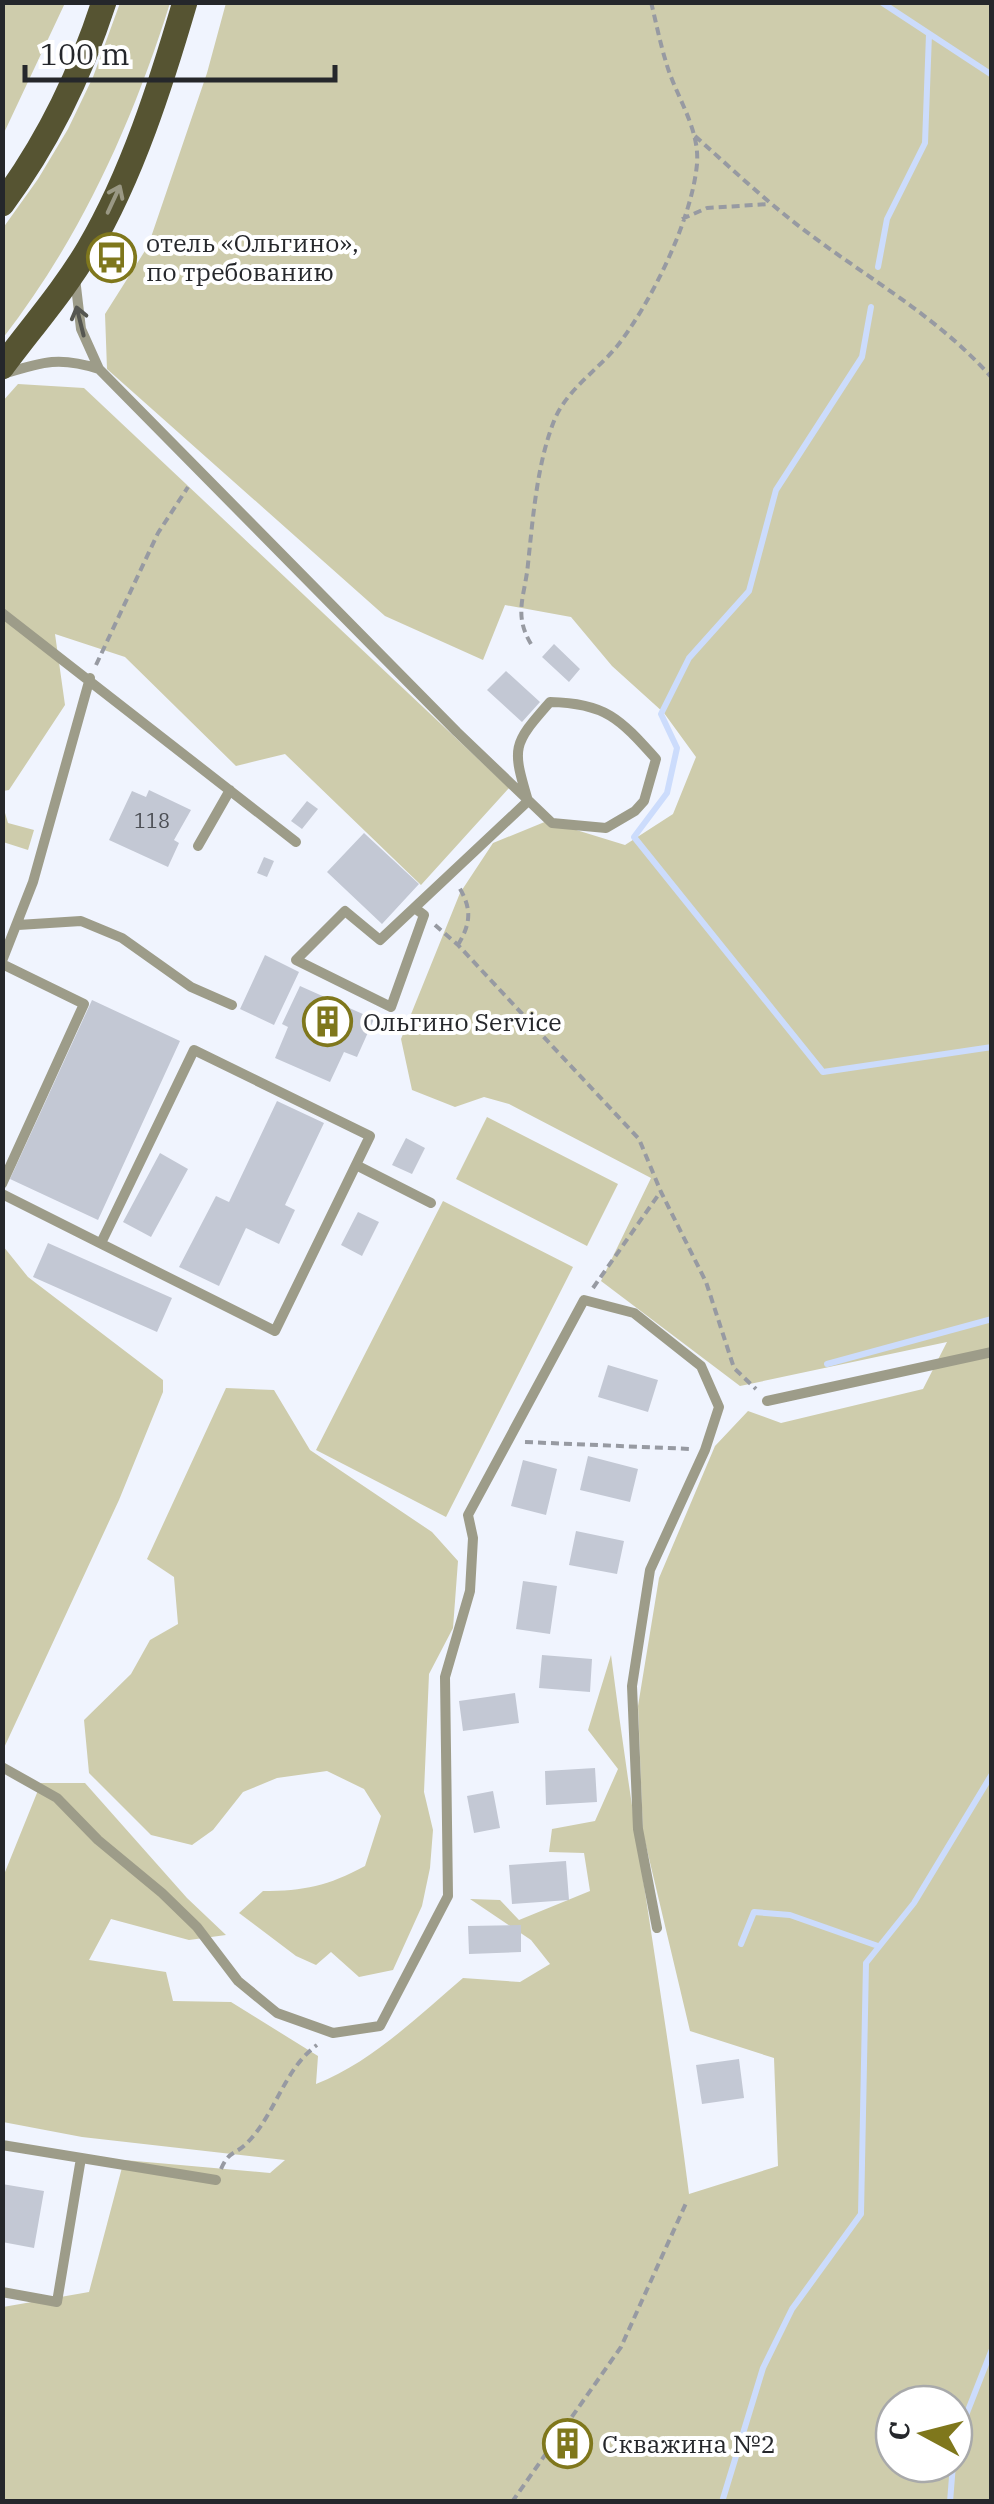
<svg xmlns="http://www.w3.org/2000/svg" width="994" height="2504" viewBox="0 0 994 2504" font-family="'IBM Plex Serif',serif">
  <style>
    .green { fill: #ceccac; fill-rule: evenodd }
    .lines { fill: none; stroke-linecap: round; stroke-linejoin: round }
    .stream { stroke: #ccdcfc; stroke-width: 6 }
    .building { fill: #c3c8d4 }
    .path { stroke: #979aa2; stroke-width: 4; stroke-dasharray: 8 5; stroke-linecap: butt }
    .lane { stroke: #9d9c89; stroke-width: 10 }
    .primary { stroke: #565432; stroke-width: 25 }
    .oneway { stroke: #9a9884 }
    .oneway2 { stroke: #555651 }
    .labels { text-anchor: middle; stroke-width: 8; stroke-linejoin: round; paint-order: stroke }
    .number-label { font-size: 20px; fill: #4c4f55 }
    .poi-label { font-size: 25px; fill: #25272b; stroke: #fff; text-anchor: start }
  </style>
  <rect width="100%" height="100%" fill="#f0f4fe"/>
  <path class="green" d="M3,2L65,3L3,135L2,3Z
    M120,3H170C132,124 81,237 3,338V228L38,179L68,129L93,77Z
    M226,3H991V2501L3,2502V2307L89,2292L124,2160L270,2173L285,2160L82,2137L3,2122V1877L41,1783H85L187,1898L226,1935L189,1940L111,1919L89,1960L166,1972L173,2001L231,2002L318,2056L316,2084C372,2062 417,2017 463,1978L520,1982L550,1964L531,1940L470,1899L500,1900L519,1920L590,1891L584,1853L549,1852L552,1829L595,1821L618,1769L588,1730L611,1655C634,1835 666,2014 689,2194L778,2166L774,2058L690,2031L643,1833L638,1706L659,1578L715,1446L748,1411L781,1423L923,1389L947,1342L740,1386L601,1281L651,1178L509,1104L484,1097L455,1107L412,1090L401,1039L460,893L493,843L547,821L625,845L673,814L696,757L664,713L612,666L571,617L505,605L483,660L385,616L107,369L105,314L148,246L207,73ZM894,2404H954V2464H894Z
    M18,384L84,388L509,788L421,885L285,754L236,766L125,657L55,634L65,705L9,790L3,791L2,402Z
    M3,806L8,823L34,830L28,850L3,842Z
    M487,1117L618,1184L587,1246L456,1179Z
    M443,1201L573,1267L446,1517L316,1450Z
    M3,1246L28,1277L163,1380V1392L119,1500L3,1750Z
    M226,1388L274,1390L310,1450L432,1532L458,1561L453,1628L429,1674L424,1792L433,1830L430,1868L422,1906L393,1970L359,1977L331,1952L316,1965L296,1956L239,1913L263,1891C304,1891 328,1886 365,1866L381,1816L364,1789L327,1771L277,1778L243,1792L213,1830L192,1845L151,1835L89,1773L84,1720L131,1674L150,1640L178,1624L174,1577L147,1559Z"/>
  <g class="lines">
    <path class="stream" d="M881,2L992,75
      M878,267L887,219L925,143L929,34
      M871,307L862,357L776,490L749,591L689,658L661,714L677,748L667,793L634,837L823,1072L992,1047
      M827,1364L992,1319
      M741,1944L754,1912L790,1915L878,1946
      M954,2446L992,2349
      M722,2502L763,2368L792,2309L861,2214L866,1963L914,1903L992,1774
      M950,2502L953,2464"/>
  </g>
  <path class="building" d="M554,644L580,669L569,682L542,657Z
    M506,671L540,702L522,722L487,690Z
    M149,790L191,810L174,840L179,843L168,867L109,840L132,791L146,797Z
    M307,801L318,809L302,829L291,821Z
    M364,833L419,884L382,924L327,872Z
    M264,857L274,861L267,877L257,873Z
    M265,955L299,972L274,1025L240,1009Z
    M300,986L374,1019L357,1057L344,1052L330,1082L275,1058L288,1027L282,1024Z
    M92,1000L180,1041L98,1220L10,1179Z
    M277,1101L324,1123L285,1205L295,1210L279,1244L246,1228L219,1286L179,1267L216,1196L229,1202Z
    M406,1138L425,1148L412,1174L392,1165Z
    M160,1153L188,1169L151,1237L123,1222Z
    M358,1212L379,1222L362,1256L341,1245Z
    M48,1243L172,1298L157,1332L33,1277Z
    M608,1365L658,1380L648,1412L598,1397Z
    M588,1456L638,1469L630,1502L580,1490Z
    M523,1460L557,1469L546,1515L511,1506Z
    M576,1531L624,1541L617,1574L569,1565Z
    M523,1581L557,1586L550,1634L516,1629Z
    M542,1655L592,1659L590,1692L539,1688Z
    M515,1693L519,1723L463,1731L459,1701Z
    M595,1768L597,1802L546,1805L545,1771Z
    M493,1791L500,1828L474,1833L467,1796Z
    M566,1861L569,1900L512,1904L509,1865Z
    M521,1925V1952L469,1954L468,1926Z
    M739,2059L744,2098L702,2104L696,2065Z
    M2,2184L44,2191L34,2248L2,2242Z"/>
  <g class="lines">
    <path class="path" d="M695,136C733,170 770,205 812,236C874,282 940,319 992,378
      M682,219L707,208L769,204
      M531,644C513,614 525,596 528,564C533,517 537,464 554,421C566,390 598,370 618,345C652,301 692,219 697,164C700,128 675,95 666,62C660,43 656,22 651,2
      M96,665L158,533L188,487
      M435,925L458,945L639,1139L661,1192L706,1282L734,1368L756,1389
      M458,945C471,923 472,909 459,887
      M593,1288L659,1194
      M525,1442L691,1449
      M221,2169C229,2150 236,2155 248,2142C276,2113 284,2069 317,2045
      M512,2502L621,2347L687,2201"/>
    <path class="lane" d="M75,278L81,329L99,369L457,732L552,823L606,828L635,811L644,801L656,759C620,719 606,703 550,702C512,745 512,747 528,801L380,940L345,911L296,960L391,1007L424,915L416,909
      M3,374C42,362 59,356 99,369
      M2,613L296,842
      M198,846L230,790
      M18,925L81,921L122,938L191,987L232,1005
      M2,961L33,882L90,678
      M2,964L84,1004L2,1184
      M356,1165L431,1203
      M2,1194L275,1331L370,1136L194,1050L101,1243
      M767,1401L992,1352
      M2,1767L57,1798L98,1840L162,1893L197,1927L238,1981L277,2013L333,2033L380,2026L448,1896L445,1677L470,1591L473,1538L468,1515L584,1300L634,1313L701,1366L719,1407L705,1450L650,1570L632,1686L638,1829L657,1928
      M2,2145L216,2180
      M2,2292L57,2302L81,2158"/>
    <path class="primary" d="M2,204C48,142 80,76 104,2
      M2,367C31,328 65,289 89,248C132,175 161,84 185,2"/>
  </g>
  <defs><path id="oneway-shaft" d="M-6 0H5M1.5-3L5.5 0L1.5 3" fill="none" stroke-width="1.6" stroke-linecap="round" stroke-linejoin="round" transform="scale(2.5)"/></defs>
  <use class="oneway" href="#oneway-shaft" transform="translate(114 199) rotate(-65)"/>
  <use class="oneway2" href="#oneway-shaft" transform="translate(80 321) rotate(-104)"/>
  <defs>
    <symbol id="bus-ring" viewBox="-11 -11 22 22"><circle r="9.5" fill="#fff" stroke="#7f771c" stroke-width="1.5"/><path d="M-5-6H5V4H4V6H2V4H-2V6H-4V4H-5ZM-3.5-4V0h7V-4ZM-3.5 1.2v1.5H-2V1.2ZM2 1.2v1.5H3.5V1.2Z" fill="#7f771c"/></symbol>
    <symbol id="building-ring" viewBox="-11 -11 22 22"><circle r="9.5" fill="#fff" stroke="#7f771c" stroke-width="1.5"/><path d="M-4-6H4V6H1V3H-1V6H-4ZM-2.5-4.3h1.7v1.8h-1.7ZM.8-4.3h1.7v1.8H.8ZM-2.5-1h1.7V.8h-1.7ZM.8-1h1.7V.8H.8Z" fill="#7f771c"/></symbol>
  </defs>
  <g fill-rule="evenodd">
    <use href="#bus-ring" x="84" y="230" width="55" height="55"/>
    <use href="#building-ring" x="300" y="994" width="55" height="55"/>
    <use href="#building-ring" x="540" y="2416" width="55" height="55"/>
  </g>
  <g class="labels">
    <g class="number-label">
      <text x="152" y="828">118</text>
    </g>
    <g class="poi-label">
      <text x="146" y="252">отель «Ольгино»,<tspan x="146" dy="29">по требованию</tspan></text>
      <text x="363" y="1031">Ольгино Service</text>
      <text x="602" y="2453">Скважина №2</text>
    </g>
  </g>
  <rect width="994" height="2504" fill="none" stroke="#25272b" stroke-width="10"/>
  <g transform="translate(924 2434) rotate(277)"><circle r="48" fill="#ffffff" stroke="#a8a9aa" stroke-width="2.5"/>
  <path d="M0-8L18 38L0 25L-18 38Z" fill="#7f771c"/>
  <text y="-15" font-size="28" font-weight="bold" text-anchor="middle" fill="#25272b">С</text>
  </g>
  <path d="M25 65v15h310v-15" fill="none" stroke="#25272b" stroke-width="5"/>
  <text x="40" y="65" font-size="30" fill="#25272b" stroke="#ffffff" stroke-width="8" paint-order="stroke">100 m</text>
</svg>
